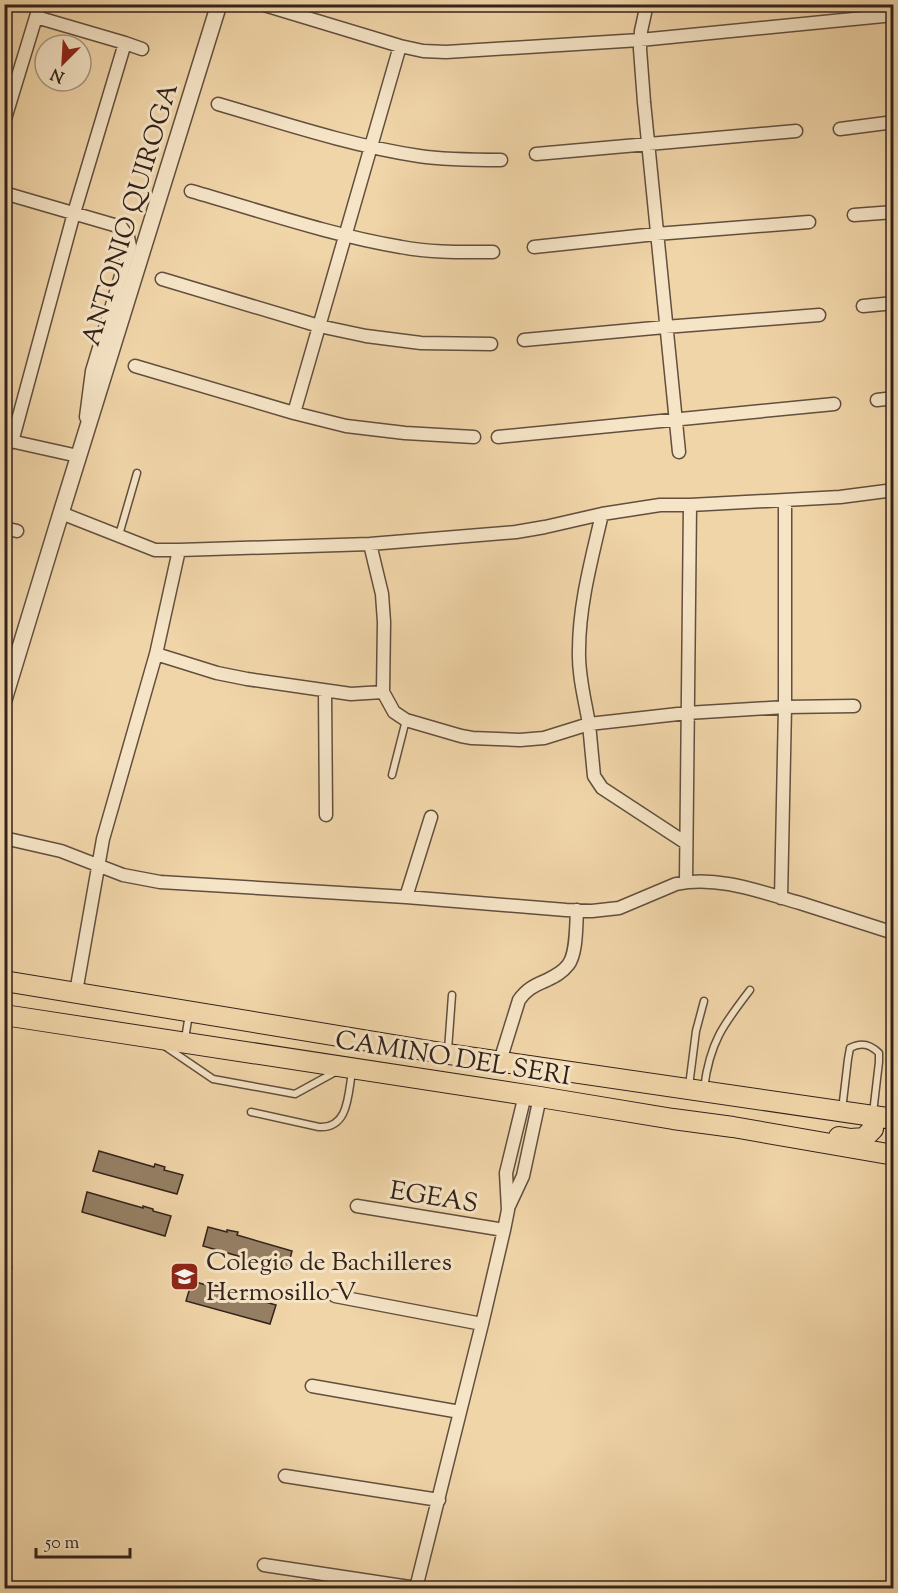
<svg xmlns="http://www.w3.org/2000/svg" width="898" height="1593" viewBox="0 0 898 1593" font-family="'Sorts Mill Goudy',serif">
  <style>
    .building { fill: #957f64; stroke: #33221b; stroke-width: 1.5 }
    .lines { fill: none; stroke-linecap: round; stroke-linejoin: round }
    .service-casing { stroke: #624f3e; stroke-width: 9 }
    .minor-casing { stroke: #624f3e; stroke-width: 15 }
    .tertiary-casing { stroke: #624f3e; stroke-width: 18 }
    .primary-casing { stroke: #33221b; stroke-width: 22 }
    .service { stroke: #f5e4c6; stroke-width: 6 }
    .minor { stroke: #f5e4c6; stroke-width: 12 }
    .tertiary { stroke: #f5e4c6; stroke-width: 15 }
    .primary { stroke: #f0d5a8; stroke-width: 20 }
    .labels { text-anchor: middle; stroke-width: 6; stroke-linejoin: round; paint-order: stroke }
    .street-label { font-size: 26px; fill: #33221b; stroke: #f5e4c6 }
    .poi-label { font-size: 26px; fill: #33221b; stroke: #f5e4c6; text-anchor: start }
  </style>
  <rect width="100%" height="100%" fill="#f0d5a8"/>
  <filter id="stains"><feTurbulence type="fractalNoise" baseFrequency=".00333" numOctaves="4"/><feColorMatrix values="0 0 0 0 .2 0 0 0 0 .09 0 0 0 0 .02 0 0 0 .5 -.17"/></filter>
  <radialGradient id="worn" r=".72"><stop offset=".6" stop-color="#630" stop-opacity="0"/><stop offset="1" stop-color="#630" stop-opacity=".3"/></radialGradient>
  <path class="building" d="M99,1151L154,1167L155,1164L165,1167L164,1170L183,1175L177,1194L93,1171Z
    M87,1192L143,1208V1206L153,1209V1211L171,1216L165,1236L82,1212Z
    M208,1227L227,1232V1230L238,1232L237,1235L292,1251L287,1270L203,1246Z
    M192,1281L210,1286L211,1284L221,1287L220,1289L276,1305L270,1324L186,1301Z"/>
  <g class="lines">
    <defs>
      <path id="service" d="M119,535L137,473
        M392,775L406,720
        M185,1039L189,1014
        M166,1047L213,1079L295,1094L337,1071
        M448,1050L452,995
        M689,1086L696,1031L704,1001
        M704,1088C710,1042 723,1025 750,990
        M842,1110L848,1059L850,1048C861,1042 870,1044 879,1053V1062L873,1113
        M251,1112L319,1127C349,1129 348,1094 352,1072"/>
      <path id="minor" d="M261,4L400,46L423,51L446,52L640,40L894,15
        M647,4L641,31L640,49L644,102L679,452
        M36,17L39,6
        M125,43L142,49
        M218,104C283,123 352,146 419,156C446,160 474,160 501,160
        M4,122L36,17L125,43L74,213L12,442
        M840,129L894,122
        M536,154L796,131
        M191,191C261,211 330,235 401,247C432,253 463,252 493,252
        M4,193L121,227L128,237L130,246L92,371L86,417
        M854,215L894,212
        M534,247L656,234L809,222
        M162,279L319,326L366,336L421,343L491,344
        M863,306L894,303
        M524,340L665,327L819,315
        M135,366L294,413L346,426L405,433L474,437
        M877,400L894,398
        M294,413L400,46
        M498,437L834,404
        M6,440L78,456
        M61,513L155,550H179L370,544L516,532L545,527L602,514L660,505H690L840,497L894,490
        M4,528L17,531
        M156,654L217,673L247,679L351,694L383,692L384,622L382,594L370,544
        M325,691L326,815
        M383,692L394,712L406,720L461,736L472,738L520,740L544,738L589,724C585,700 578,675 579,650C579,604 592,558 602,514
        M4,838L61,851L123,875L160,882L406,897L566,910L592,911L619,908L676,884C717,875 761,892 800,903C831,913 862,923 894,933
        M686,843L602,788L594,776L589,724L687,713L785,707L854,706
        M686,882L690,505
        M406,897L431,817
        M781,898L785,707V500
        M76,992L103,839L156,654L179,550
        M500,1061L519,1000C526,990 533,986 545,981C553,977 562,973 568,965C577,954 576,925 577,910
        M357,1206L504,1230
        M509,1206L523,1176L540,1097
        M4,1269L5,1267
        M335,1296L482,1324
        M312,1386L460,1412
        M285,1476L439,1500
        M264,1565L416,1588
        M416,1588L482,1324L504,1230L508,1210L506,1173L525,1095"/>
      <path id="tertiary" d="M4,700L61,513L219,4"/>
      <path id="primary" d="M4,981L448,1054L894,1119
        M4,1015L540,1097L673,1119L733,1127L894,1155
        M839,1137L851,1139L864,1138L873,1129L872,1116"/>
    </defs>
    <use href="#service" class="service-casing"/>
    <use href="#minor" class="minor-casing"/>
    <use href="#tertiary" class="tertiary-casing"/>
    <use href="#primary" class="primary-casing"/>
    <use href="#service" class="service"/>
    <use href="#minor" class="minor"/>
    <use href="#tertiary" class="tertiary"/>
    <use href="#primary" class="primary"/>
  </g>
  <defs>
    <symbol id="school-square" viewBox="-11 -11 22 22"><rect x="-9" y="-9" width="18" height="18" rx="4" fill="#8f2418" stroke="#f5e4c6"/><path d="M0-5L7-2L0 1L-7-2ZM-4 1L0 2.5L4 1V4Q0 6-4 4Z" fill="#fff"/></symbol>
  </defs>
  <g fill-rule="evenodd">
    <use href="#school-square" x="168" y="1260" width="33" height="33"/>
  </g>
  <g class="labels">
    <g class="street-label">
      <text transform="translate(129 214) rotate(-73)" y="9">ANTONIO QUIROGA</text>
      <text transform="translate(453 1057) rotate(9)" y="9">CAMINO DEL SERI</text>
      <text transform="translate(434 1196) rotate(9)" y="9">EGEAS</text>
    </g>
    <g class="poi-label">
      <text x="206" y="1270">Colegio de Bachilleres<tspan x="206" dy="30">Hermosillo V</tspan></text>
    </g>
  </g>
  <rect width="898" height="1593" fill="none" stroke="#f0d5a8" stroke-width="24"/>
  <rect x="6" y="6" width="886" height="1581" fill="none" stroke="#33221b" stroke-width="3"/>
  <rect x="12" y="12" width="874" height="1569" fill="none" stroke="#33221b" stroke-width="1.5"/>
  <g transform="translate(63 63) rotate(204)"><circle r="28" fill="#f5e4c6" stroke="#a79682" stroke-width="1.5"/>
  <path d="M0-4.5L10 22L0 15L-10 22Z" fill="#8f2418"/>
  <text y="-9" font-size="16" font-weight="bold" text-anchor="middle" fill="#33221b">N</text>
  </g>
  <path d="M36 1548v9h94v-9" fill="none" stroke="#33221b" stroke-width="3"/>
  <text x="45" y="1548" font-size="18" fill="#33221b" stroke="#f5e4c6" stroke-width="4.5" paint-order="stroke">50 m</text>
  <rect width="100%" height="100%" filter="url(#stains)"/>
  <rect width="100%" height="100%" fill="url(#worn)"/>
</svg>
